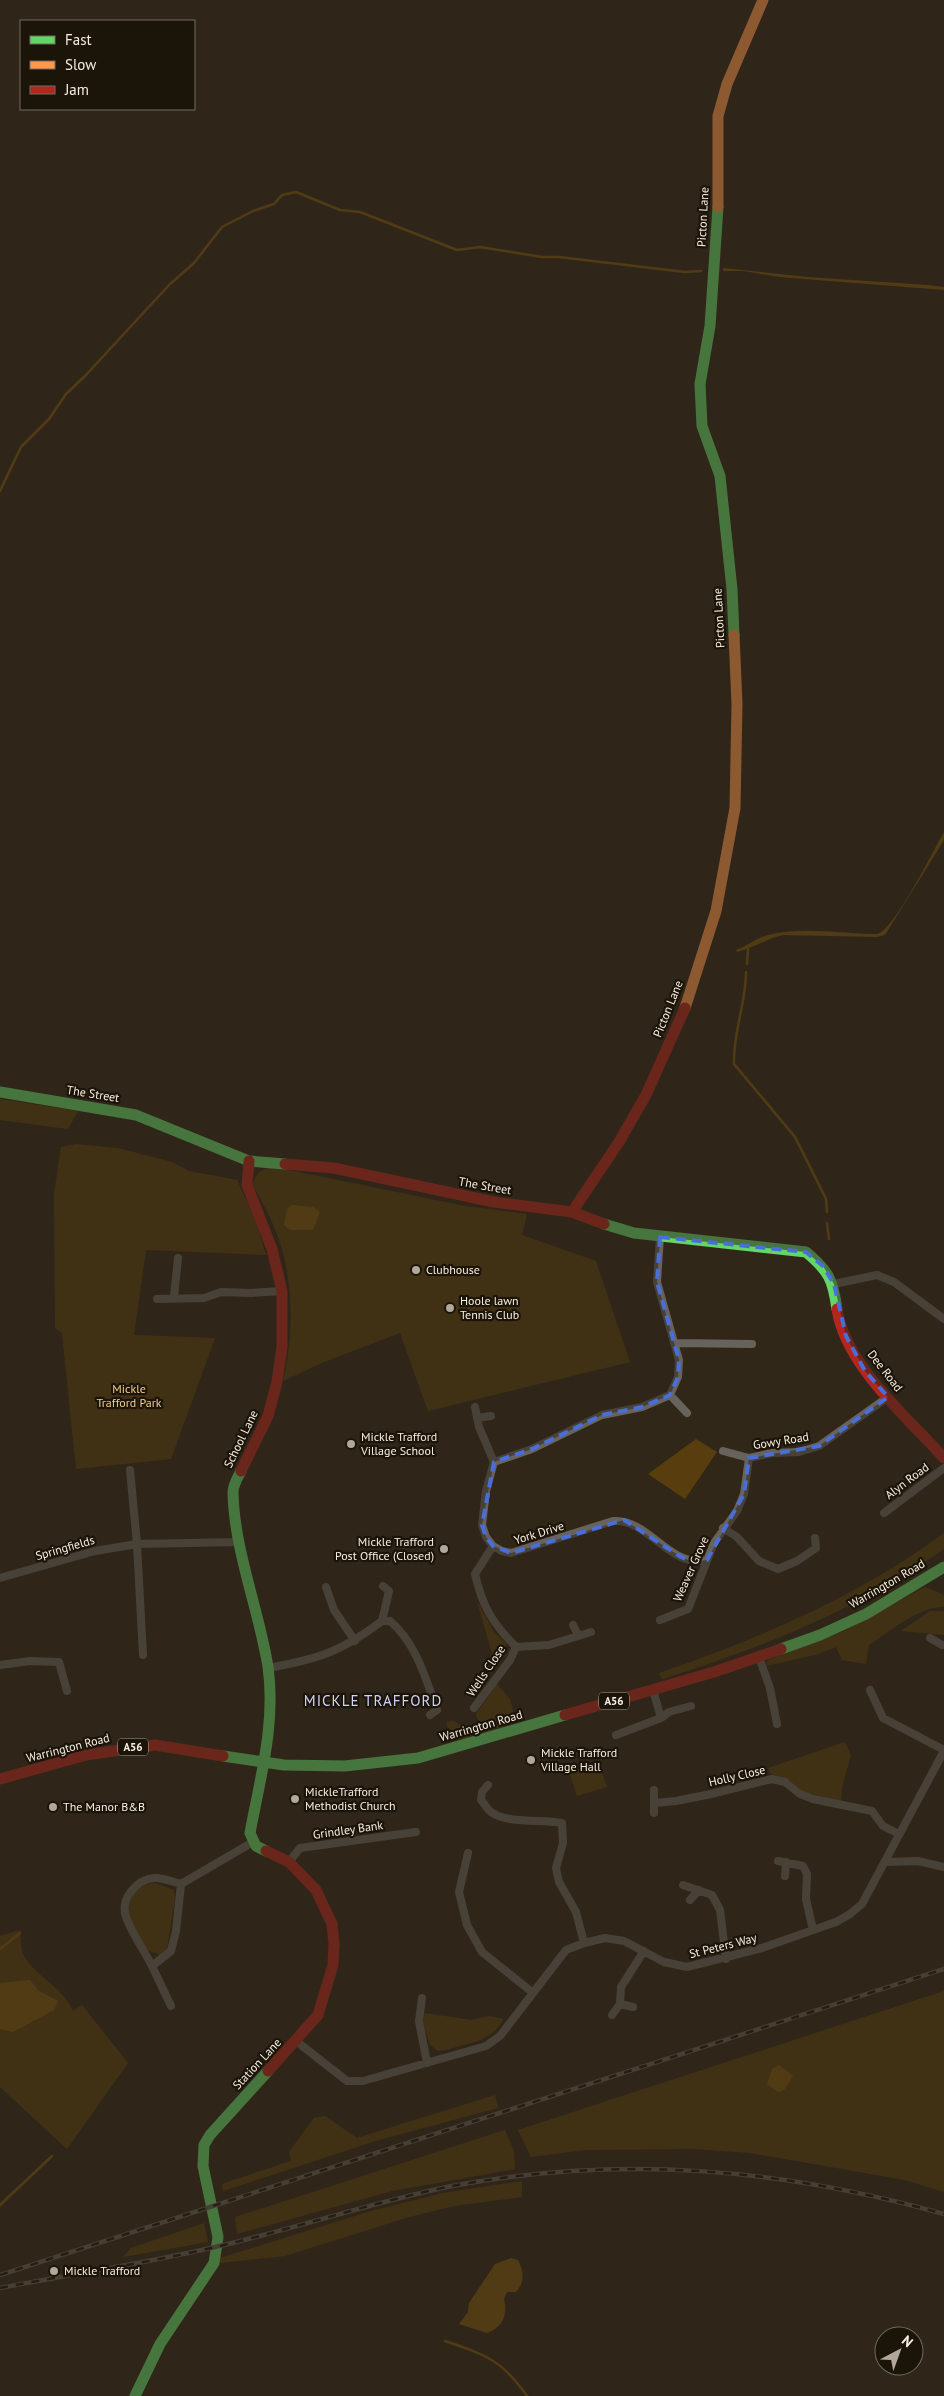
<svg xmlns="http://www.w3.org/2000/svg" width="944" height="2396" viewBox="0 0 944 2396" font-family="'PT Sans',sans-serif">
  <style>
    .green { fill: #583e0f }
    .water { fill: #7a5610 }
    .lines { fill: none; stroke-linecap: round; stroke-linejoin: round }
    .stream { stroke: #7a5610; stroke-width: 2.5 }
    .street { stroke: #67635c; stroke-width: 8 }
    .fast { stroke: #63d668; stroke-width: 11 }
    .slow { stroke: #ff974d; stroke-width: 11 }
    .jam { stroke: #b3261e; stroke-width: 11 }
    .rail-casing { stroke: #665e55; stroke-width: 4.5 }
    .rail { stroke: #1b1409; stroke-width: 2.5; stroke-dasharray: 8; stroke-linecap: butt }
    .marked { fill: none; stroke: #496ed9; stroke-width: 4; stroke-dasharray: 10 6; stroke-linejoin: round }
    .poi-dot { fill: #b2a89a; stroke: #1b1409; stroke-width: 2 }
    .labels { text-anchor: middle; stroke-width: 4.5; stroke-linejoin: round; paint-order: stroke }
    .shield { fill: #1b1409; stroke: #b6ad9f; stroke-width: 1 }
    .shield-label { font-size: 11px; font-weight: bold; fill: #f8eedf }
    .street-label { font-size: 12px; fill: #f8eedf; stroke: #1b1409 }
    .poi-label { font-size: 12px; fill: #f8eedf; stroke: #1b1409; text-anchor: start }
    .park-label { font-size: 12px; fill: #f4cc8d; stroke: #1b1409 }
    .quarter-label { font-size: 15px; letter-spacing: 1px; fill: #d3d2fd; stroke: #1b1409 }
  </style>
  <rect width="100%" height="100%" fill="#302719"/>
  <path class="green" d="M0,1099L78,1111L68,1129L0,1120Z
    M76,1144L118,1148L172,1162L189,1171L237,1180L255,1219L266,1255L146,1250L134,1335L215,1338L171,1459L76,1469L62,1333L55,1328L54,1194L61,1147Z
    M274,1167L465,1206L527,1214L522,1235L596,1261L630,1362L428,1411L400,1333L324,1362L283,1381C294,1336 294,1281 278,1237C272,1219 262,1202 253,1185C256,1172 261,1169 274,1167Z
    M696,1439L717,1452L685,1499L648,1474Z
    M944,1533V1549C859,1609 762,1648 662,1679L659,1673C760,1638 858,1597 944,1533Z
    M925,1587L944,1595V1607C917,1607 891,1631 869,1645L866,1664L842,1660L836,1647L815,1655L766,1666L768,1660L846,1630Z
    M477,1601L494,1632L507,1644L495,1664Z
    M930,1611H944V1635L901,1631Z
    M497,1684L510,1699L516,1722L483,1733L476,1714Z
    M454,1721L471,1733L469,1737L451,1741L446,1722Z
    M845,1742L851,1755L842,1787L841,1801L804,1792L788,1779L771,1774L768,1768Z
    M598,1762L607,1787L577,1796L569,1771Z
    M156,1883L174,1890L175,1897L167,1950L161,1955L147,1950C142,1941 133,1930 130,1919C125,1900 137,1884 156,1883Z
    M20,1930C21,1938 20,1950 24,1956C37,1978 63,1987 73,2011L82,2005L128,2063L67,2149L0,2087V1936Z
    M944,1991V2192L905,2180L750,2153L695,2149L585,2150L531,2157L518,2130Z
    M425,2013L471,2020L489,2016L504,2019L495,2031L481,2040L446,2050L438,2051L430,2045L423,2022Z
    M495,2095L498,2108L379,2140L223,2191L222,2184L291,2161L289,2152L314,2118L325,2116L357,2138Z
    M505,2130L514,2151L515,2169L392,2191L237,2234L235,2217Z
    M522,2181V2197L454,2206L409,2217L285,2256L220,2263V2258L371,2211L443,2193Z
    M204,2223L208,2242L123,2257L131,2248Z"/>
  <path class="water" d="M723,268L808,277L927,285L944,287V290L779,277L744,271H723Z
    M944,832V840L885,935L877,937L784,935C767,938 754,948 737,952L736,950C747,946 756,938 768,935C803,926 842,934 878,934C898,924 931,854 944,832Z
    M292,1205L313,1207L320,1212L313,1230H290L284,1225L287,1209Z
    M30,1980L39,1991L58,2001L54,2010L13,2032L0,2029V1983Z
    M779,2065L793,2076L784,2090L778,2092L767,2084L772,2069Z
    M511,2258L518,2260C524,2272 525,2282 516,2292H507L504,2299C508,2315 503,2327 487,2333L459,2324L468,2312L469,2303L495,2264Z"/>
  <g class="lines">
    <path class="stream" d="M0,491L21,447L49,419L66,394L85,376L170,284L194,263L222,227L253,211L274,204L282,195L296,192L340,210L360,212L457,250L480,247L542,257H559L685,272L701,271
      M747,964L748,949
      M746,972C746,1003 733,1032 734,1064L795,1137L826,1199L827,1212
      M827,1223L829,1239
      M0,1949L20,1933
      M0,2205L52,2156
      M445,2341C486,2355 501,2359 527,2396"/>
    <path class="street" d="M660,1237L657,1282L679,1360L678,1377L670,1395L642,1407L602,1415L532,1449L494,1462L486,1491L482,1525L486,1537L493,1546L502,1551L511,1553L613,1521C649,1518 669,1569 707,1560
      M834,1284L877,1275L894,1282L944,1319
      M174,1297L178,1258
      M157,1299L204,1298L221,1292L251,1293L282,1291
      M676,1343L752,1344
      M670,1395L687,1413
      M475,1407L479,1427L494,1462
      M477,1418L491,1416
      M723,1451L749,1458L772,1453L799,1452L819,1446L888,1397
      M130,1470L137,1544L240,1542
      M884,1513L944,1468
      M723,1528L737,1537L759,1561L778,1569L797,1561L816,1548L815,1538
      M493,1546L475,1574C482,1606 493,1624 516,1647L549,1645L591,1632
      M0,1578L95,1551L137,1544L143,1655
      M326,1587L334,1610L355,1641
      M660,1620L688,1609L714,1543L737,1511L744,1494L749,1458
      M382,1621H390C416,1643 426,1679 437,1710L430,1715
      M573,1625L578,1635
      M930,1638L942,1645
      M759,1657L770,1688L777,1724
      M0,1665L30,1661L59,1662L67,1691
      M268,1668C318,1659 341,1652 382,1621L389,1591L383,1586
      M870,1690L883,1718L944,1750
      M474,1708L510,1660L516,1647
      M661,1718L669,1712L691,1706
      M616,1735L661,1718L653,1690
      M488,1785L482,1792L481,1800C484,1803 487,1809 491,1812C507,1824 542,1819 562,1823L563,1843L556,1868L559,1882L576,1912L584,1943
      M654,1803L676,1801L711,1794L772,1779L785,1782L800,1794L813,1799L872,1811L883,1826L899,1834
      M654,1813V1790
      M468,1853L459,1892L467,1925L482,1952L532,1992
      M778,1861L803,1866L807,1874L806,1899L813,1930
      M289,1862L300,1848L416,1832
      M886,1862L918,1861L944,1867
      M785,1876L786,1862
      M683,1885L712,1895L720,1910L726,1959
      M690,1900L699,1890
      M152,1966C144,1950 132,1934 126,1917C120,1899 136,1880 154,1878C162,1877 173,1882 181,1884
      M422,1998L419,2021L427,2063
      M620,2004L633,2007
      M171,2006L152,1966L171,1951L176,1931L181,1884L253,1842
      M612,2015L620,2004L621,1987L644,1951
      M296,2041L347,2081H363L486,2046L500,2036L566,1950L584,1943L605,1938L624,1941L664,1962L687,1967L762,1948L836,1922L850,1914L862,1904L944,1751"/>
    <path class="fast" d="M718,207L710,326L700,384L702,426L720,476L732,589L734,635
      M0,1092L136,1115L249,1161L285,1164
      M604,1224L634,1233L806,1252C829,1271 833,1280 837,1309
      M241,1471C238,1477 233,1485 233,1492C234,1550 259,1610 268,1667C276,1723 260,1779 250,1833L256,1846L266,1851
      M781,1649L820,1635L866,1614L944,1567
      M223,1756L284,1765L345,1766L418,1758L565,1715
      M135,2396L160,2344L214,2263L218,2237L203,2166L204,2145L210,2135L268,2071"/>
    <path class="slow" d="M718,207V116L727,84L763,0
      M685,1008L716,911L735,808L737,704L734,635"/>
    <path class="jam" d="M285,1164L334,1168L494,1202L572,1212L604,1224
      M572,1212L619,1142L646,1095L685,1008
      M837,1309C845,1365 908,1418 944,1458
      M241,1471L268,1416L277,1382L282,1347V1291L272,1249L247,1185L249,1161
      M565,1715L714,1672L781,1649
      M0,1779L86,1755L155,1745L223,1756
      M266,1851L289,1862L316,1890L332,1924L334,1944L333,1965L318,2015L268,2071"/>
    <defs>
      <path id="rail" d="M0,2275L944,1969
        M0,2288C77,2273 156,2262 232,2243C306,2225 378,2201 452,2186C620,2155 780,2168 944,2214"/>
    </defs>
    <use href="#rail" class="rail-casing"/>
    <use href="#rail" class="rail"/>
  </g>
  <path d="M0 0H944V2396H0ZM660,1237L806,1252L823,1266L834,1284L846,1336L865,1371L888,1397L819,1446L749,1458L744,1494L707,1560L693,1562L681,1557L624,1520L511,1553L493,1546L486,1537L482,1525L494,1462L532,1449L602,1415L642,1407L670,1395L678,1377L679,1360L657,1282Z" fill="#302719" fill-opacity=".55" fill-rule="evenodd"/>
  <path class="marked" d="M660,1237L806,1252L823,1266L834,1284L846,1336L865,1371L888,1397L819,1446L749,1458L744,1494L707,1560L693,1562L681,1557L624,1520L511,1553L493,1546L486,1537L482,1525L494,1462L532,1449L602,1415L642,1407L670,1395L678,1377L679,1360L657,1282Z"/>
  <g class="poi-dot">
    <circle cx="416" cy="1270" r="5"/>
    <circle cx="450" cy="1308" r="5"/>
    <circle cx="351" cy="1444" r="5"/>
    <circle cx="444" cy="1549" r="5"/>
    <circle cx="531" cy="1760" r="5"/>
    <circle cx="295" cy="1799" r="5"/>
    <circle cx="53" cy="1807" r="5"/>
    <circle cx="54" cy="2271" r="5"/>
  </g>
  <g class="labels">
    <g class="shield">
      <rect x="599" y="1692.5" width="30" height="17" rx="4"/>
      <rect x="118" y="1738.5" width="30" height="17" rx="4"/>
    </g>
    <g class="shield-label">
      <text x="614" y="1705">A56</text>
      <text x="133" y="1751">A56</text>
    </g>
    <g class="street-label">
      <text transform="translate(703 217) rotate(-87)" y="4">Picton Lane</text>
      <text transform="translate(719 618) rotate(-93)" y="4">Picton Lane</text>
      <text transform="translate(668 1009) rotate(-68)" y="4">Picton Lane</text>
      <text transform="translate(93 1094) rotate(9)" y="4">The Street</text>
      <text transform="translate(485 1186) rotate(10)" y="4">The Street</text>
      <text transform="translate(885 1371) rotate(52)" y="4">Dee Road</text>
      <text transform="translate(241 1439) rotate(-64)" y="4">School Lane</text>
      <text transform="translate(781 1441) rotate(-9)" y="4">Gowy Road</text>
      <text transform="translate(907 1481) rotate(-37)" y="4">Alyn Road</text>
      <text transform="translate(539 1533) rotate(-17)" y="4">York Drive</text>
      <text transform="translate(65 1548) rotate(-16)" y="4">Springfields</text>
      <text transform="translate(691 1569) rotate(-66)" y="4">Weaver Grove</text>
      <text transform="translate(887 1584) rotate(-30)" y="4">Warrington Road</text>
      <text transform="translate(486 1671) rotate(-56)" y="4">Wells Close</text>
      <text transform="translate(481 1726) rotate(-16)" y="4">Warrington Road</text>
      <text transform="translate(68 1748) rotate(-14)" y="4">Warrington Road</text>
      <text transform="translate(737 1776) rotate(-13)" y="4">Holly Close</text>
      <text transform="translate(348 1830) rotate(-8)" y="4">Grindley Bank</text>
      <text transform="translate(723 1946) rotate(-14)" y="4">St Peters Way</text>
      <text transform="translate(257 2064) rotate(-47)" y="4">Station Lane</text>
    </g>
    <g class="poi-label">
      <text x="426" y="1274">Clubhouse</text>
      <text x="460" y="1305">Hoole lawn<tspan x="460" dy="14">Tennis Club</tspan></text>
      <text x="361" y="1441">Mickle Trafford<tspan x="361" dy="14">Village School</tspan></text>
      <text x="434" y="1546" text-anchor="end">Mickle Trafford<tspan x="434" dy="14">Post Office (Closed)</tspan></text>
      <text x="541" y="1757">Mickle Trafford<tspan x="541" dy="14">Village Hall</tspan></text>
      <text x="305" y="1796">MickleTrafford<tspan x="305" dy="14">Methodist Church</tspan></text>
      <text x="63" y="1811">The Manor B&amp;B</text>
      <text x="64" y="2275">Mickle Trafford</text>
    </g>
    <g class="park-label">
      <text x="129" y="1393">Mickle<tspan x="129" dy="14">Trafford Park</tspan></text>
    </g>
    <g class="quarter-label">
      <text x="373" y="1706">MICKLE TRAFFORD</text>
    </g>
  </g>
  <rect x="20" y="20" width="175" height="90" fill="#1b1409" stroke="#736b5f"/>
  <rect x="30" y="36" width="25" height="8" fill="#63d668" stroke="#736b5f"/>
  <text x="65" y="45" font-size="15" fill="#f8eedf">Fast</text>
  <rect x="30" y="61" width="25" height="8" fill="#ff974d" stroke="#736b5f"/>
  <text x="65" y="70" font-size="15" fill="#f8eedf">Slow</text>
  <rect x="30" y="86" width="25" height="8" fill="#b3261e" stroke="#736b5f"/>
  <text x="65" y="95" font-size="15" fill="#f8eedf">Jam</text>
  <g transform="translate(899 2351) rotate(41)"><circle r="24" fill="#1b1409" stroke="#736b5f"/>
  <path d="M0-4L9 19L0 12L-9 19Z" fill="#b2a89a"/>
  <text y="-8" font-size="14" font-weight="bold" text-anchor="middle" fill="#f8eedf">N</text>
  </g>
</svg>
